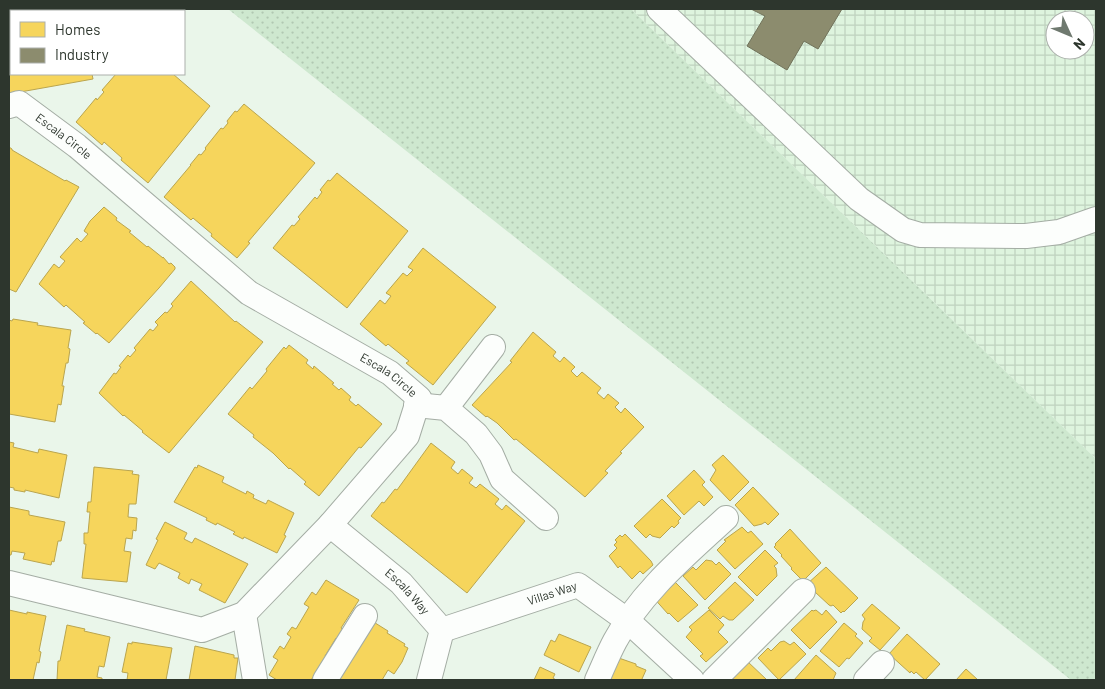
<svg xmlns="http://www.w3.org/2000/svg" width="1105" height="689" viewBox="0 0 1105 689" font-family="Barlow,sans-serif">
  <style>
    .industrial { fill: url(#industrial-grid); fill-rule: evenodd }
    .grass { fill: url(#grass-dots) }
    .homes { fill: #f6d55c; stroke: #baa54e }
    .industry { fill: #8c8c6e; stroke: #70725a }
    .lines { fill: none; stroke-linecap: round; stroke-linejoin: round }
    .minor-casing { stroke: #a4ada4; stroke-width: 26 }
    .minor { stroke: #fcfefc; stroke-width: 24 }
    .labels { text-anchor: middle; stroke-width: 5; stroke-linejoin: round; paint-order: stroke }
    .street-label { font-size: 12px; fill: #2d362d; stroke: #fff }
  </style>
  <defs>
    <pattern id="industrial-grid" width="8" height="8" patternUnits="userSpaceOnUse" patternTransform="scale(1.25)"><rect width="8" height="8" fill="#def4de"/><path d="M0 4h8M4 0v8" fill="none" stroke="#bfd2bf"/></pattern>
    <pattern id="grass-dots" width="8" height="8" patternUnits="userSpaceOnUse" patternTransform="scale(1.25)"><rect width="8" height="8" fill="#cee8cf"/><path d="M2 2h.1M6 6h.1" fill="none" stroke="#b1c8b2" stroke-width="1.8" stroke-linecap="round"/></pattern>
  </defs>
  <rect width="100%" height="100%" fill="#eaf6ea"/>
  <path class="industrial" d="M631,9H1096V459L966,333ZM1055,20H1085V50H1055Z"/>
  <path class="grass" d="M228,9H631L1096,459V680H1071Z"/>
  <path class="homes" d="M9,9H82V11H11V74H92L93,79L9,94Z
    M116,74H173L210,106L148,183L121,160L122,158L104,142L102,145L76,122L96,98L97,100L104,92L102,90Z
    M244,104L315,163L248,242L250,243L237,258L211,236L212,234L193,218L191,220L164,197L191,165H190L199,154L201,155L206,149L205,148L221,128L223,129L228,123L227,121L235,111L237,112Z
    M9,147L12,149V150L65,181L66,180L79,187L16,292L9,289Z
    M337,173L408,231L347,308L273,248L292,225L294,226L300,219L298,217L315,197L317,199L322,192L320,190L328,180L330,181Z
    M104,207L117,218L116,220L131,231L129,232L147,247L148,246L163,258V257L169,264L171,263L175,267V269L159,288L109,343L97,333L96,334L83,323L85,322L66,305L64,307L39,284L54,264L59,268L65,261L60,257L77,238L81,242L88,234L84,231L90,221Z
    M423,248L496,307L433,385L406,363L409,361L388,344L386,346L360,324L380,300L385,304L391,296L386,293L403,273L407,276L413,270L408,267Z
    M191,281L235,322L236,321L263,342L169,453L142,432L143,431L124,415L123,416L99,393L114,373L116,374L121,367L119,366L128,355L130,357L136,350L134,348L150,329L153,331L158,325L155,322L165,312L167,313L173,306L171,304Z
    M13,319L38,323L37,325L71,330L68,348L70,349L68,363H66L62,386H64L61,405L58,404L55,422L9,414V320L12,321Z
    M533,332L556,352L553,356L560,362L564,357L575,367L571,371L577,377L582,372L601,388L597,393L604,399L608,394L619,403L615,407L621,413L625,408L644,427L620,452L622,453L605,471L608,473L585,497L516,439L514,440L497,423L487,416L486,417L472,405L512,362L510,361Z
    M289,345L308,360L306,363L313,369L314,366L334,383L332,384L339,390L341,388L351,397L349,400L356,406L358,404L382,424L361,448L359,447L319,496L304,484L306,482L290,468L289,469L273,453L253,437L254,435L228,414L250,387L252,389L267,371L266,369L284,347L286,349Z
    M9,442L14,443L13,447L38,453L39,449L67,455L59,498L25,490V492L14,490V488L9,487Z
    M431,443L455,462L451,468L458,474L462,469L473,478L469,483L476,488L480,484L499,499L495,504L502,510L506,505L525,521L467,593L371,516L382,502L384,503L395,489L397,490Z
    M723,455L749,482L730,501L710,480L716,470L712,465Z
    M198,465L224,477L222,482L246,494L247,491L254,495L253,498L266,504L268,500L294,513L284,535L286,536L277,553L244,537L243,539L233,534L235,532L217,523L216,525L206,520L207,518L174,502L195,467L197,468Z
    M94,467L133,471L132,474L139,475L136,504H129L128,517L137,518L136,531L133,530L132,539L126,538L124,551L131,552L127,582L82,578L86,544H84V533H88L90,512H87L88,502H91Z
    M694,470L705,482L702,485L713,497L704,506L699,501L684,515L667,496Z
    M753,487L779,514L768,525L765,522L762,524L754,526L735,505Z
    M662,499L681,518L678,521L679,523L674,528L672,526L660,538L652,536L650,534L646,538L634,526Z
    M9,507L29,511V515L65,522L61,541H58L54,562L52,561L51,565L23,559L25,553L12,551L11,555H9Z
    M165,522L187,533L184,539L192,543L195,538L248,564L225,603L199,590L202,584L191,579L189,584L178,578L180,573L159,563L155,569L146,565L158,540L156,539Z
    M742,527L748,533L751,531L763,544L735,569L717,550L726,541L724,540Z
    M790,529L821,563L803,581L791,569L792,568L781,556L782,555L774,547L776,545L775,544Z
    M625,534L651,561L653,565L643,574L640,571L632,579L620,566L618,568L609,556L617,548L614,545L617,542L615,540L620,535L622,537Z
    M765,550L778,563L774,566L776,568L777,576L757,596L738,577Z
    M706,560L712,561L716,565L719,562L731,574L705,600L683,576L693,567L696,570Z
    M826,567L858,598L844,612L843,611L841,613L833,605L831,606L829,605L815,592L813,594L807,584Z
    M671,578L698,605L678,622L669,613L668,614L652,596Z
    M326,580L359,600L341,628L344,630L338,640L336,638L325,656L327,657L311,680H277L269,675L278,660L273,657L280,646L284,649L291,637L287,634L292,627L296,629L309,607L304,604L312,592L316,595Z
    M735,582L754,600L733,620H729L723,616L720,619L708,608Z
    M872,604L900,628L880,650L869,641L872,638L862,629L863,622L865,619L862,615Z
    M9,610L27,614V612L46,616L39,651L41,652L39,663L37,662L33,680H9Z
    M709,610L724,625L718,632L728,642L706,662L700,656L703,654L686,637L692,630L689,627Z
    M812,610L813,611L816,610L822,615L826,610L837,622L810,649L791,630Z
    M372,621L388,631L387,633L405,644L404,646L408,648L402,662L394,674L388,670L382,680H337Z
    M844,623L857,634L855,636L863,643L849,659L847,658L839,667L820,651Z
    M67,625L85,629L84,631L110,637L104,667L99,666L97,677L102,678V680H57L58,661H60Z
    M559,634L591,647L579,672L544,655L551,640L555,642Z
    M907,634L940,664L925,680L916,672L914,674L911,671L910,673L889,654Z
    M784,641L790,645L794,642L806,654L779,680L758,658L768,648L771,651L780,642Z
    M132,642L172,648L166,680H127L128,673L122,672L128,643L132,644Z
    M195,646L234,655V658H238L235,680H189Z
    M816,655L836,673L833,680H794Z
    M613,656L636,664V666L646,670L642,679L643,680H605Z
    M747,661L767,680H731L730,679Z
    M540,667L555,674L553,678L556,680H534Z
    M966,669L978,680H956Z"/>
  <path class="industry" d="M751,9H842L818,49L804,41L787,70L747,46L765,16Z"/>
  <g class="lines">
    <defs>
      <g id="minor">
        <path d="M659,9L859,199L903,230L920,235L1026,236L1059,232L1096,219"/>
        <path id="s1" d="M9,106L19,103L77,146L249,293L390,373L419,398L407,436L330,525L244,614L202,630L9,583"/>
        <path d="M416,405L446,408L476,434L491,454L502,479L546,518"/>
        <path d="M446,408L493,347"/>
        <path id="s2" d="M330,525L401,583L442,630L429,680"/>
        <path d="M244,614L255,680"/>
        <path id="s3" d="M442,630L578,585L628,621L692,680"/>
        <path d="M325,680L365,616"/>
        <path d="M597,680C603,667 608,654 615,641C641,592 685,556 726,518"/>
        <path d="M714,680L803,591"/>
        <path d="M866,680L882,663"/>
      </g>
    </defs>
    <use href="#minor" class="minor-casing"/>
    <use href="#minor" class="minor"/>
  </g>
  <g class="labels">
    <g class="street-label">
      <text dy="4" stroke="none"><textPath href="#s1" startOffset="66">Escala Circle</textPath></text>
      <text dy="4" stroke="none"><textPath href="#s1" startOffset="471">Escala Circle</textPath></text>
      <text dy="4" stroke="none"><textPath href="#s2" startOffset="102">Escala Way</textPath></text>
      <text dy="4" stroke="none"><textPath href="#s3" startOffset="116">Villas Way</textPath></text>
    </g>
  </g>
  <rect width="1105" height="689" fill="none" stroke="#2d362d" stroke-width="20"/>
  <rect x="10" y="10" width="175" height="65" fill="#ffffff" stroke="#abafab"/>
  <rect x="20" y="22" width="25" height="15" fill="#f6d55c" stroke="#abafab"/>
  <text x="55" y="35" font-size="15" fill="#2d362d">Homes</text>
  <rect x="20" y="48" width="25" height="15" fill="#8c8c6e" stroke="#abafab"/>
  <text x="55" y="60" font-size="15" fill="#2d362d">Industry</text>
  <g transform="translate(1070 35) rotate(134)"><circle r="24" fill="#ffffff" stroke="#abafab"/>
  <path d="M0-4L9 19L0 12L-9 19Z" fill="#6f796f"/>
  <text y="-8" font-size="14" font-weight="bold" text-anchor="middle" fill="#2d362d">N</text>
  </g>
</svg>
